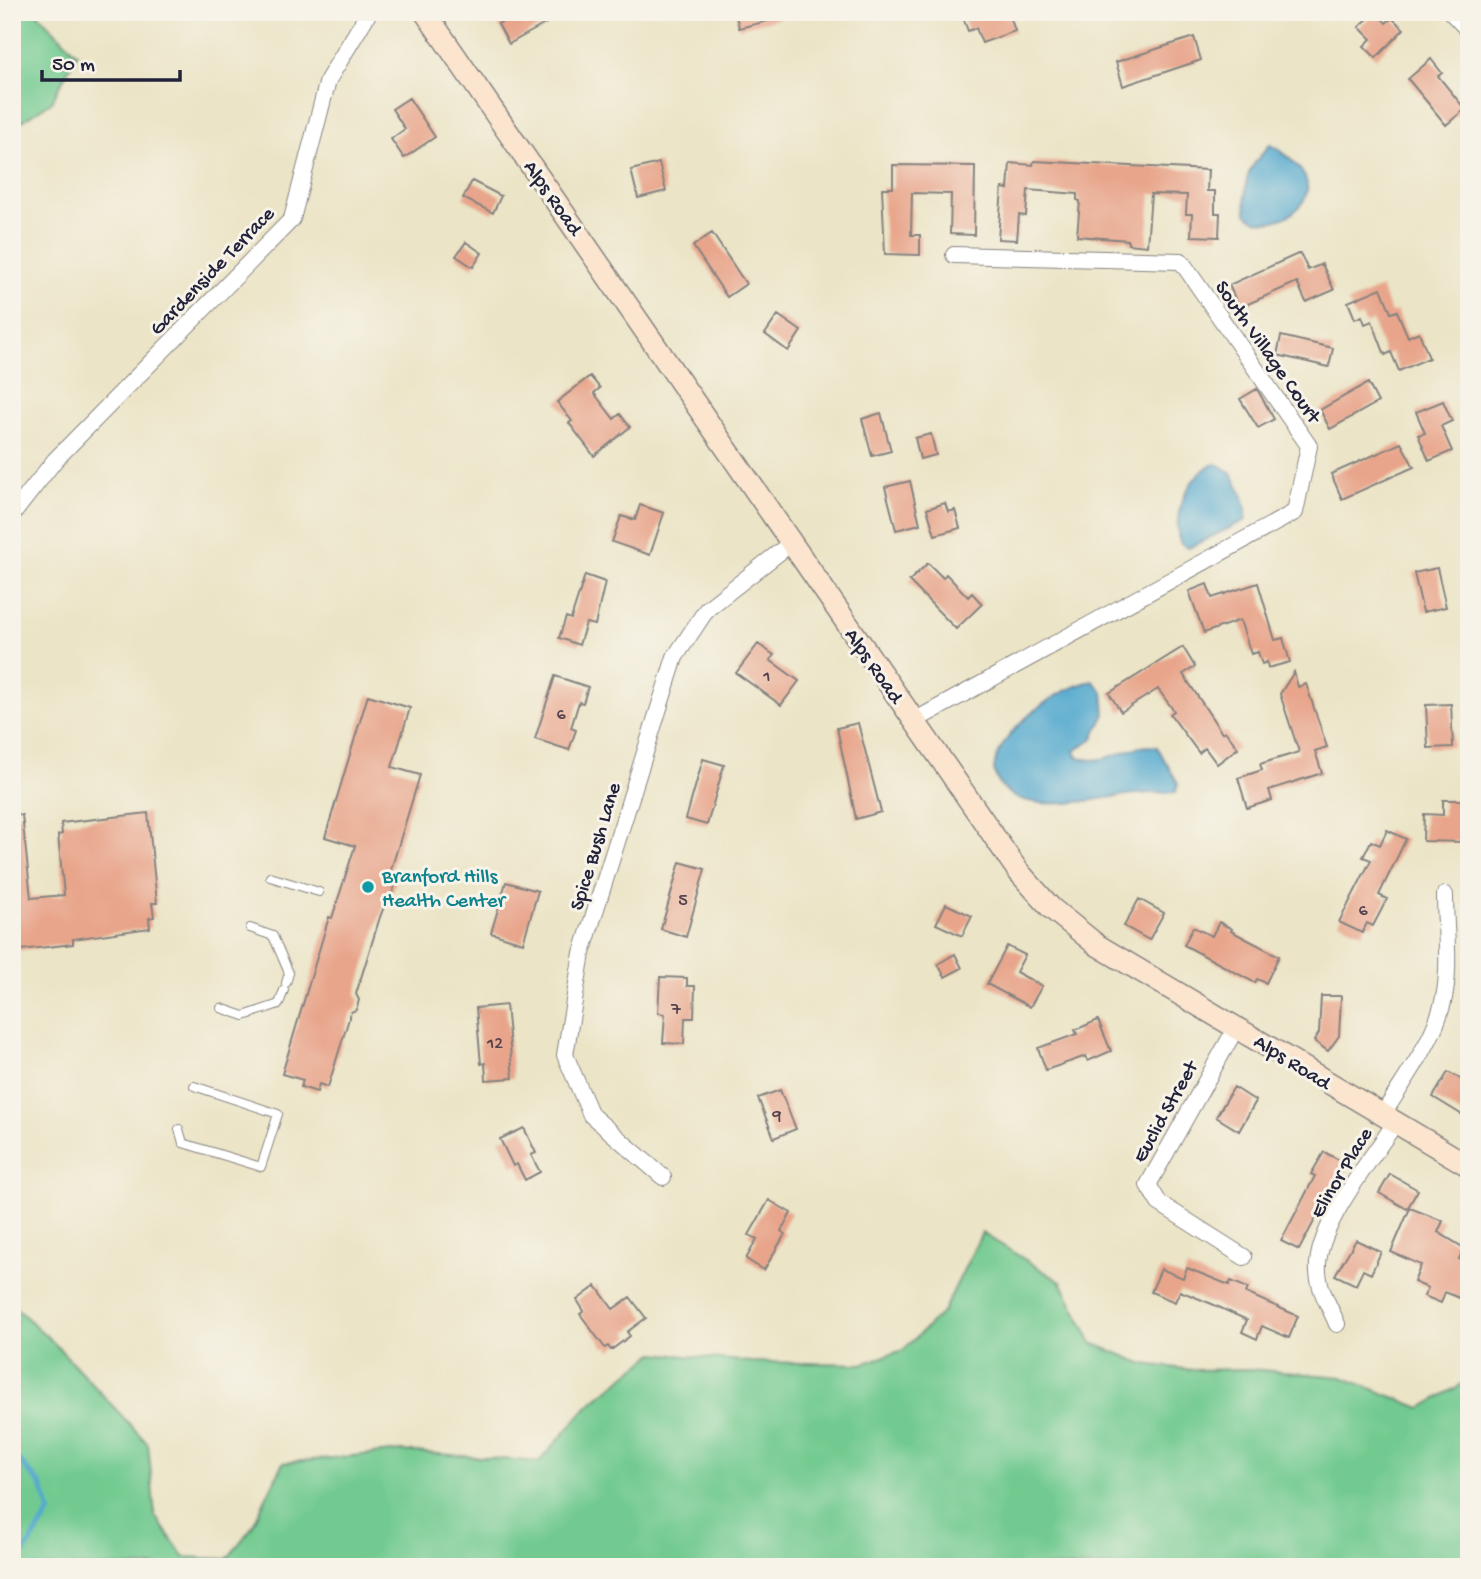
<svg xmlns="http://www.w3.org/2000/svg" width="1481" height="1579" viewBox="0 0 1481 1579" font-family="'Gochi Hand',sans-serif">
  <style>
    .green { fill: #72ca90; stroke: #4a7666; stroke-width: 2 }
    .water { fill: #51a8ce; stroke: #3a6584; stroke-width: 2 }
    .lines { fill: none; stroke-linecap: round; stroke-linejoin: round }
    .stream { stroke: #51a8ce; stroke-width: 5 }
    .building { fill: #e8a58b }
    .lane-casing { stroke: #868380; stroke-width: 10 }
    .street-casing { stroke: #868380; stroke-width: 18 }
    .secondary-casing { stroke: #868380; stroke-width: 24 }
    .lane { stroke: #fff; stroke-width: 8 }
    .street { stroke: #fff; stroke-width: 16 }
    .secondary { stroke: #fbe5cf; stroke-width: 21 }
    .culture-dot { fill: #0f9aa8; stroke: #f7f3e8; stroke-width: 2.5 }
    .labels { text-anchor: middle; stroke-width: 6; stroke-linejoin: round; paint-order: stroke }
    .number-label { font-size: 18px; fill: #54434f }
    .street-label { font-size: 21px; fill: #22223b; stroke: #f7f3e8 }
    .culture-label { font-size: 21px; fill: #0d838f; stroke: #f7f3e8; text-anchor: start }
  </style>
  <rect width="100%" height="100%" fill="#f7f3e8"/>
  <filter id="ink" filterUnits="userSpaceOnUse"><feTurbulence type="fractalNoise" baseFrequency=".0143" numOctaves="2"/><feDisplacementMap in="SourceGraphic" scale="14" xChannelSelector="R" yChannelSelector="G"/><feConvolveMatrix kernelMatrix="1 2 1 2 8 2 1 2 1" color-interpolation-filters="sRGB"/></filter>
  <filter id="wash" filterUnits="userSpaceOnUse"><feTurbulence type="fractalNoise" baseFrequency=".00686" numOctaves="4" result="noise"/><feDisplacementMap in="SourceGraphic" scale="28" xChannelSelector="R" yChannelSelector="G"/><feGaussianBlur stdDeviation="1.57" result="paint"/><feColorMatrix in="noise" values="0 0 0 0 0 0 0 0 0 0 0 0 0 0 0 0 0 1.4 0 .05"/><feComposite in="paint" operator="in"/></filter>
  <g filter="url(#wash)">
    <rect width="100%" height="100%" fill="#ebe4c6"/>
    <path class="green" d="M12,12H36L77,54L51,102L12,128Z
      M982,1233L1061,1282L1092,1343L1144,1364L1193,1370L1249,1369L1342,1377L1421,1408L1469,1380V1567H12V1304L55,1344L148,1444L155,1516L184,1557L227,1559L252,1527L283,1463L402,1451L539,1462L589,1405L654,1353L752,1362L862,1364L903,1350L943,1312Z"/>
    <path class="water" d="M1270,145C1281,149 1288,157 1296,165C1334,203 1265,239 1246,213C1243,178 1247,169 1270,145Z
      M1215,464C1235,467 1248,502 1246,520L1188,548L1180,543C1171,516 1188,473 1215,464Z
      M1093,681L1103,692L1105,714L1093,738L1075,751L1077,756C1103,770 1130,741 1157,747L1178,783L1176,792C1159,793 1143,793 1127,795C1093,799 1004,822 994,770C996,733 1057,687 1093,681Z"/>
    <g class="lines">
      <path class="stream" d="M12,1453L41,1485L50,1512L15,1567"/>
    </g>
    <g id="blocks">
      <path class="building" d="M519,12H566L509,44L498,24Z
        M735,12H779L780,18L739,28Z
        M961,12H1014L1010,16L1015,31L982,43L976,28L968,31Z
        M1375,12L1386,23L1392,18L1404,29L1376,58L1364,46L1371,39L1359,27Z
        M1194,37L1201,60L1123,86L1116,62Z
        M1431,59L1442,73L1438,76L1465,109L1446,125L1408,79Z
        M409,98L435,137L404,158L391,139L405,129L392,109Z
        M1034,161L1208,170L1207,191H1215V213H1220L1219,237L1191,236L1192,214H1186L1187,195L1151,194L1147,246L1128,244V240L1077,236L1080,201L1077,200V194L1028,190L1026,216L1019,215L1017,240L998,239L1002,188L1008,189L1010,163L1033,165Z
        M659,163L666,191L638,198L631,170Z
        M893,165L975,166L974,235L950,234L951,194L912,193L911,235H920V255L885,254L882,188H893Z
        M472,181L501,196L493,213L463,198Z
        M712,233L746,284L727,297L693,246Z
        M466,242L482,253L473,267L456,256Z
        M1300,253L1308,270L1322,264L1334,290L1306,302L1297,282L1239,308L1229,285Z
        M1381,288L1391,313L1397,311L1408,337L1419,332L1429,358L1399,371L1391,352L1385,355L1372,321L1365,324L1362,316L1355,319L1348,302Z
        M778,315L801,331L788,351L765,334Z
        M1281,336L1333,348L1329,367L1277,355Z
        M590,376L600,388L594,393L614,419L620,414L630,427L594,456L569,423L572,421L557,402Z
        M1368,383L1378,402L1330,429L1320,410Z
        M1257,389L1274,419L1258,428L1240,399Z
        M1443,401L1452,421L1441,426L1452,451L1429,461L1418,435L1425,433L1416,412Z
        M881,413L891,451L872,456L862,419Z
        M931,434L936,455L920,459L915,438Z
        M1401,443L1414,467L1342,499L1331,474Z
        M910,481L920,524L896,530L885,487Z
        M945,503L948,512L955,510L960,528L935,535L927,509Z
        M640,505L664,513L650,555L612,542L621,516L635,520Z
        M928,563L943,578L946,574L968,597L972,593L982,604L956,629L909,581Z
        M1437,568L1446,607L1423,612L1414,573Z
        M585,575L605,582L595,625L586,623L579,645L559,638L566,617L571,619Z
        M1258,583L1275,640L1283,638L1290,662L1268,668L1267,662L1262,664L1258,652L1251,654L1240,620L1204,633L1189,591L1207,584L1212,598Z
        M758,644L774,655L770,660L799,681L781,705L736,673Z
        M1183,647L1195,667L1183,674L1222,733L1225,731L1238,748L1217,764L1205,748L1199,753L1170,714L1174,711L1158,689L1121,712L1109,693Z
        M1294,672L1298,687L1306,684L1327,747L1315,751L1322,773L1269,790L1272,800L1247,808L1238,778L1262,770L1260,764L1299,752L1280,694Z
        M555,676L588,687L583,703L579,702L571,728L576,730L569,750L535,739Z
        M368,695L410,708L392,767L420,775L390,873L398,875L390,900L387,899L380,917L356,994L359,1000L356,1010L351,1012L328,1087L319,1084L317,1092L301,1087L303,1080L282,1074L329,917L332,918L355,846L325,837Z
        M1451,704L1453,747L1428,748L1426,705Z
        M858,723L881,812L856,819L837,728Z
        M703,759L724,765L707,825L686,819Z
        M1443,800H1465L1464,842L1423,841L1424,814L1443,815Z
        M148,813L157,903H152L154,917L149,918L150,928L73,939V944L12,951V815H22L31,898L64,895L58,835L62,834L61,823Z
        M1387,830L1406,839L1379,895L1387,899L1373,926L1367,923L1362,933L1339,922L1371,860L1363,857L1371,841L1380,845Z
        M680,862L705,869L686,937L661,929Z
        M506,882L538,891L523,943L491,933Z
        M1139,899L1164,913L1149,940L1124,926Z
        M946,904L972,916L962,936L936,924Z
        M1219,922L1232,929L1231,931L1279,956L1266,983L1257,979L1255,983L1184,945L1193,927L1212,936Z
        M1007,946L1025,955L1016,972L1042,986L1030,1007L987,984Z
        M955,954L962,968L945,977L938,964Z
        M660,977L687,978V986H695L694,1018H685L684,1044L663,1043L665,1014L658,1013Z
        M1321,996H1341L1339,1036L1328,1051L1314,1041L1319,1033Z
        M506,1005L513,1078L486,1080L485,1063L481,1064L476,1008Z
        M1098,1020L1111,1051L1088,1061L1086,1056L1046,1070L1038,1048L1077,1034L1075,1030Z
        M1448,1072L1469,1084V1119L1433,1097Z
        M1234,1087L1256,1101L1239,1131L1216,1117Z
        M780,1090L796,1129L774,1138L758,1098Z
        M524,1128L536,1153L531,1155L540,1172L525,1180L517,1164L513,1166L500,1139Z
        M1324,1152L1345,1163L1299,1250L1281,1241L1315,1176L1311,1174Z
        M1390,1174L1418,1190L1407,1209L1379,1193Z
        M769,1200L791,1213L781,1231L785,1234L764,1270L746,1259L757,1239L749,1235Z
        M1410,1208L1443,1221L1438,1232L1464,1248L1459,1259L1469,1263V1302L1445,1292L1441,1303L1424,1296L1428,1288L1414,1282L1421,1265L1391,1252Z
        M1356,1240L1381,1252L1371,1274L1363,1270L1356,1285L1335,1275Z
        M1187,1268L1229,1285L1231,1281L1248,1288L1246,1293L1298,1316L1289,1338L1262,1326L1257,1339L1242,1332L1247,1320L1212,1304L1180,1291L1175,1302L1151,1292L1161,1269L1183,1278Z
        M596,1286L613,1309L630,1297L646,1318L627,1332L630,1336L611,1350L608,1346L605,1348L580,1314L584,1311L577,1300Z"/>
    </g>
  </g>
  <g filter="url(#ink)">
    <use href="#blocks" fill-opacity="0" stroke="#868380" stroke-width="2"/>
    <g class="lines">
      <defs>
        <path id="lane" d="M270,877L319,892
          M250,928L273,936L289,973L286,983
          M221,1008L244,1016L279,1004L284,990
          M179,1129L183,1143L261,1167L278,1114L194,1086"/>
        <path id="street" d="M1451,12L1469,31
          M12,515L55,460L292,219L328,80L369,12
          M914,721L1295,512L1309,446L1181,261L954,255
          M1237,1026L1148,1185L1159,1203L1244,1257
          M1382,1116C1405,1078 1438,1037 1445,992C1450,961 1445,926 1445,895
          M663,1177L591,1115L565,1055L582,953L675,657L707,609L791,543
          M1337,1324C1330,1307 1319,1290 1318,1272C1314,1229 1372,1159 1395,1123"/>
        <path id="secondary" d="M425,12L1018,871L1051,908L1097,945L1469,1166"/>
      </defs>
      <use href="#lane" class="lane-casing"/>
      <use href="#street" class="street-casing"/>
      <use href="#secondary" class="secondary-casing"/>
      <use href="#lane" class="lane"/>
      <use href="#street" class="street"/>
      <use href="#secondary" class="secondary"/>
    </g>
  </g>
  <circle class="culture-dot" cx="368" cy="887" r="7"/>
  <g class="labels">
    <g class="number-label">
      <text x="767" y="681">1</text>
      <text x="561" y="719">6</text>
      <text x="683" y="905">5</text>
      <text x="1363" y="915">6</text>
      <text x="676" y="1014">7</text>
      <text x="495" y="1048">12</text>
      <text x="777" y="1120">9</text>
    </g>
    <g class="street-label">
      <text transform="translate(554 197) rotate(55)" y="7">Alps Road</text>
      <text transform="translate(211 270) rotate(-46)" y="7">Gardenside Terrace</text>
      <text transform="translate(1269 351) rotate(55)" y="7">South Village Court</text>
      <text transform="translate(875 665) rotate(55)" y="7">Alps Road</text>
      <text transform="translate(594 846) rotate(-73)" y="7">Spice Bush Lane</text>
      <text transform="translate(1293 1061) rotate(32)" y="7">Alps Road</text>
      <text transform="translate(1164 1111) rotate(-61)" y="7">Euclid Street</text>
      <text transform="translate(1340 1172) rotate(-59)" y="7">Elinor Place</text>
    </g>
    <g class="culture-label">
      <text x="382" y="882">Branford Hills<tspan x="382" dy="24">Health Center</tspan></text>
    </g>
  </g>
  <rect width="1481" height="1579" fill="none" stroke="#f7f3e8" stroke-width="42"/>
  <path d="M42 70v10h138v-10" fill="none" stroke="#22223b" stroke-width="3.5"/>
  <text x="52" y="70" font-size="21" fill="#22223b" stroke="#f7f3e8" stroke-width="5" paint-order="stroke">50 m</text>
</svg>
